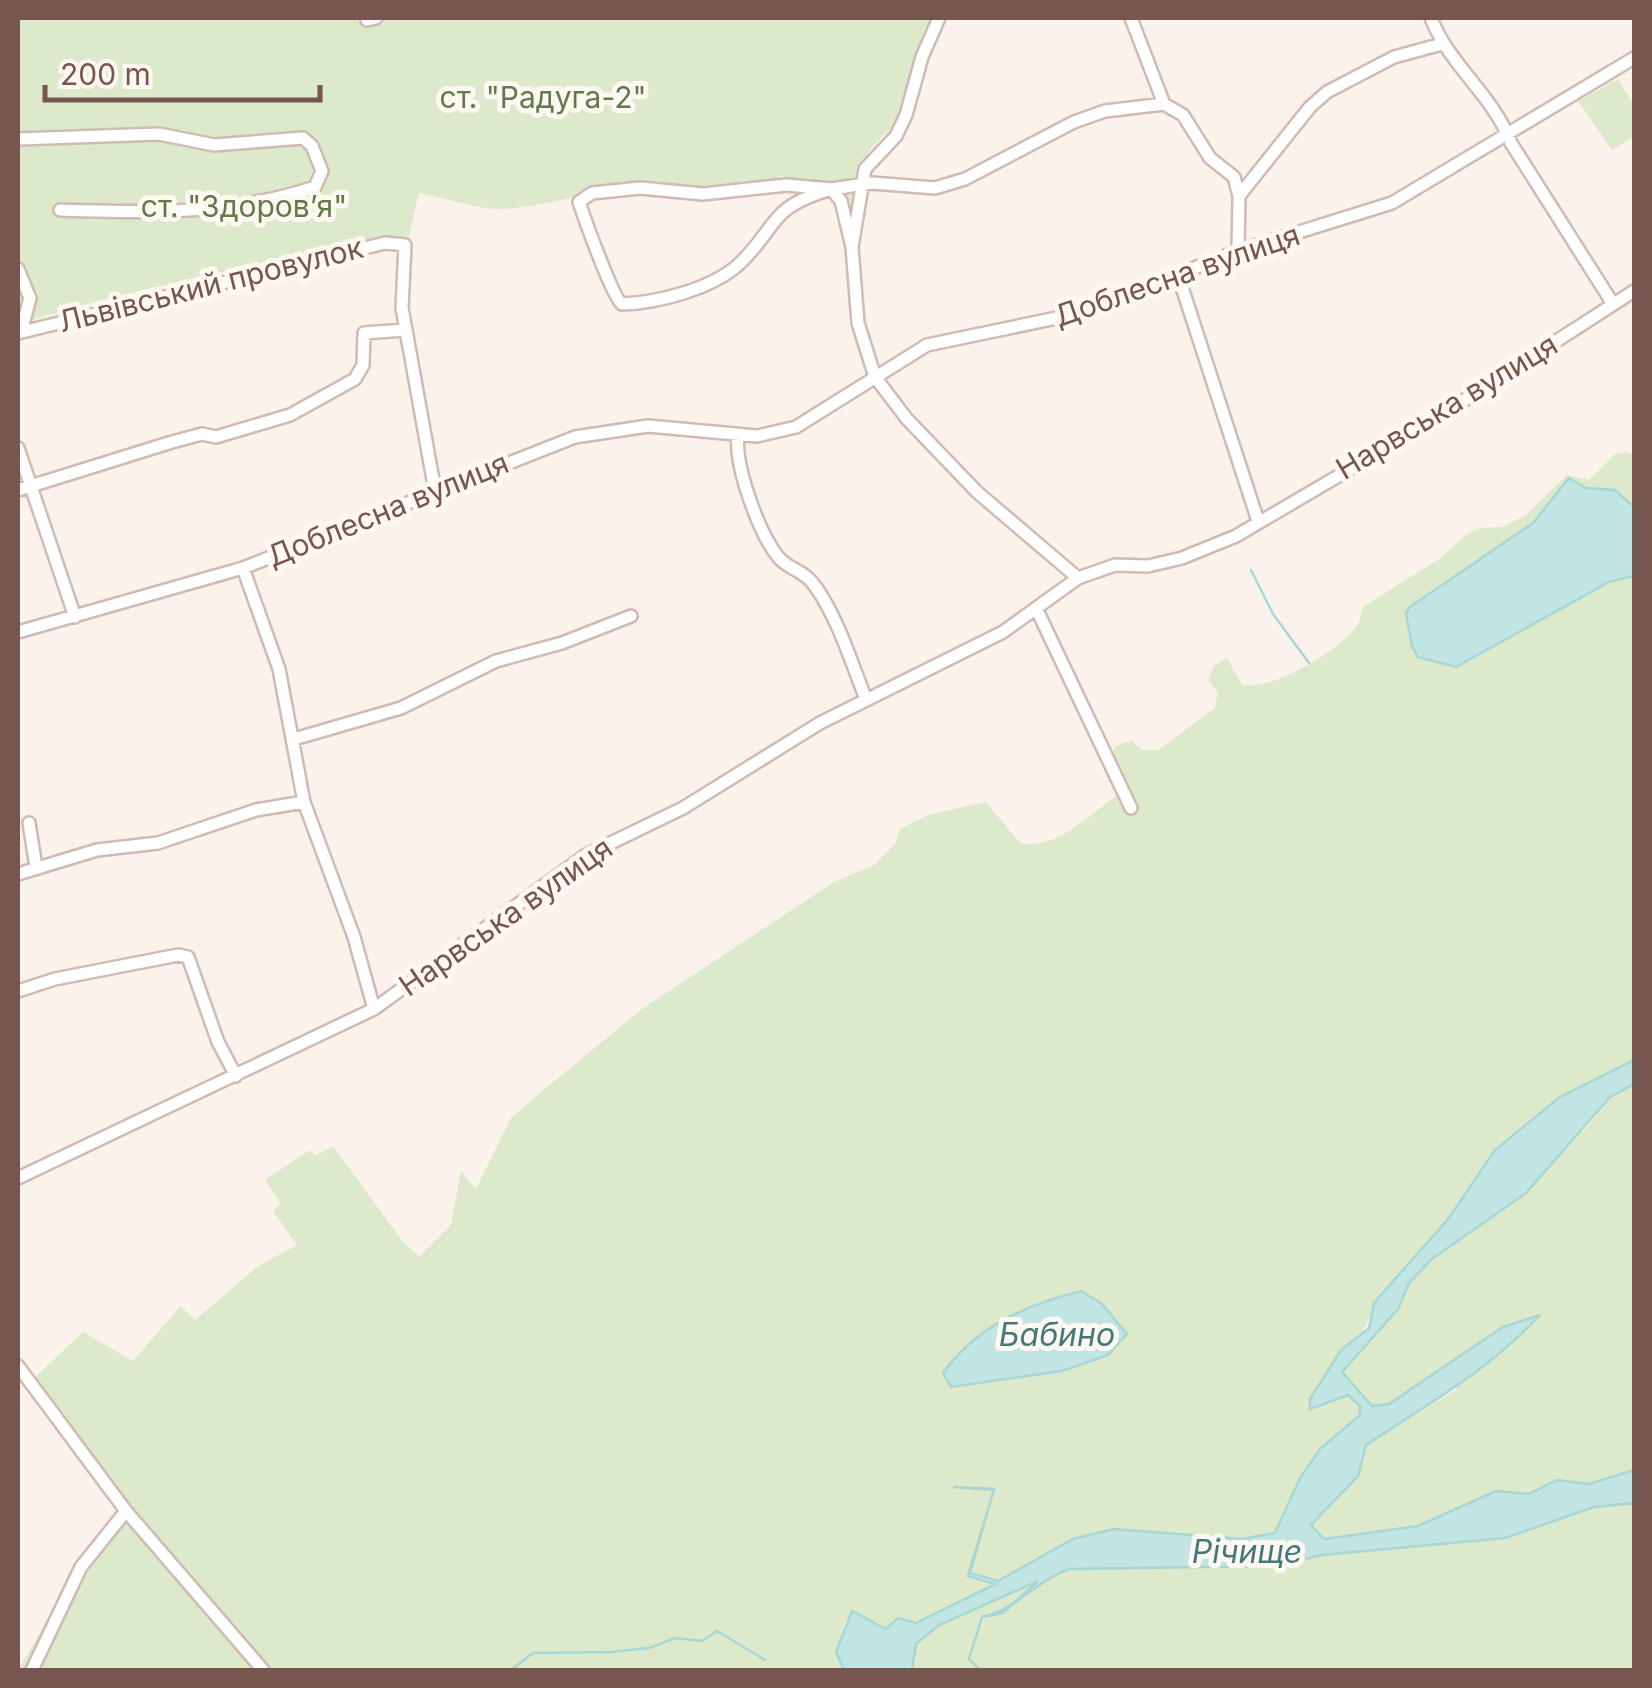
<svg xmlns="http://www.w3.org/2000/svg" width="1652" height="1688" viewBox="0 0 1652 1688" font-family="Inter,sans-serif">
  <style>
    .green { fill: #dce9ca }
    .water { fill: #c1e5e3; stroke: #a7d6d4; stroke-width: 2.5 }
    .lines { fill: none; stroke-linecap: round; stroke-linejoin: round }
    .stream { stroke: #a7d6d4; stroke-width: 2.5 }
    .minor-casing { stroke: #d0bbb4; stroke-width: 16 }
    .minor { stroke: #fff; stroke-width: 11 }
    .labels { text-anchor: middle; stroke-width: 10; stroke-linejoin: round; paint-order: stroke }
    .park-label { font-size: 30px; fill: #607a48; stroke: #fef7f2 }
    .street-label { font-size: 30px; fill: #76564f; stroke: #fef7f2 }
    .water-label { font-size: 32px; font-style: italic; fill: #437978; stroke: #fef7f2 }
  </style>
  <rect width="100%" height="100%" fill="#fcf2ec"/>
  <path class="green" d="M18,18H934L901,118L870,149L861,167L855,218L849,219L832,185L780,176C748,203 697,184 660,184C605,183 556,207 501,209C480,210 442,197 419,193L408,240L356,249L350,243C239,271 127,289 18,324V143L169,139L190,148L221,150L191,139L18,137Z
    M1618,79L1634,105V137L1612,150L1578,101Z
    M1626,452L1634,455V507L1615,490L1585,488L1568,479L1533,523L1406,613L1412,646L1456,667L1609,582L1634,576V1060L1560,1097L1583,1132L1610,1097L1634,1084V1470L1589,1484L1557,1480L1529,1494L1496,1491L1418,1526L1324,1539L1310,1525L1358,1476L1366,1445L1456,1390L1462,1357L1389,1404L1372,1406L1342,1372L1398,1309L1374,1303C1366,1339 1346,1341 1328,1374L1361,1406L1360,1415L1348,1424L1286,1507L1275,1533L1242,1539L1114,1529L1073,1539L998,1581L969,1573L996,1584L916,1623L886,1629L846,1620L836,1652L844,1670H18C52,1616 76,1559 118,1509L33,1379L83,1332L133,1361L181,1306L195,1320L257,1267L297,1245L273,1211L281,1204L265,1180L310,1150L316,1156L333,1146L403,1242L419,1257L451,1225L461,1171L476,1189L511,1118L540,1093L642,1009L834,882L876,864L895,844L900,829L928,815L986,802L1020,843C1061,850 1088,813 1122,793L1109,760L1116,746L1131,740L1142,750H1158L1215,708L1218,693L1208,680L1214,666L1227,658L1242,685C1270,692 1345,649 1359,622C1361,617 1361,612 1363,607L1439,559L1467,534L1481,528L1504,527L1527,514L1567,475L1589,480L1615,454Z
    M1634,1503V1670H912L916,1644L939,1625L1069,1569L1275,1566L1322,1555L1505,1538L1594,1507Z"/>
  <path class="water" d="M1569,478L1586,488L1615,490L1634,507V576L1609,582L1456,667L1418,657L1412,646L1406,613L1410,607L1533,523Z
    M1634,1060V1084L1610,1097L1526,1193L1432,1259L1409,1283L1398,1309L1342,1372L1372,1406L1389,1404L1503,1327L1540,1315C1485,1373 1431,1402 1366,1445L1358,1476L1311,1525L1324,1539L1418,1526L1496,1491L1529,1494L1557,1480L1589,1484L1634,1470V1503L1594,1507L1505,1538L1322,1555L1275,1566L1069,1569C1036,1581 1016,1610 982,1617L969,1659L980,1670L969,1659L982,1617L1003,1613L1038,1581L939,1625L916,1644L912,1670H844L836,1652L852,1611L886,1629L898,1618L916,1623L995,1584L968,1576L994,1490L953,1487L994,1489L970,1573L998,1581L1073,1539L1114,1529L1242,1539L1275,1533L1300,1478L1320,1449L1360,1415V1406L1348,1395L1310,1409V1399L1341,1350L1369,1328L1374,1303L1449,1218L1495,1150L1560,1097Z
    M1081,1291L1102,1304L1127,1334L1108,1355L1062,1371L951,1387L943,1373C977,1326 1026,1305 1081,1291Z"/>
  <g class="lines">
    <path class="stream" d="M1251,570L1273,614L1309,663
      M511,1670L533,1653L612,1652L649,1648L675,1638L702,1641L717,1631L765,1660"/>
    <defs>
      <path id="minor" d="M939,18L922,57L906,115L896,136L865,169L852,247L858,323L875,377L907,419L977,492L1078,578
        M1131,18L1164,104
        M1431,18C1449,65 1493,95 1511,143L1613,304
        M367,20L376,18
        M18,139L159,134L214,145L303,138L312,146L322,171L315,187C231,215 147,213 60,210
        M852,247L841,201L831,189C765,209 780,226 738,265C711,289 657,303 622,304C613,298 585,220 579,202L592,193L640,188L703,194L786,185L831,189L872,183L935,188L965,179L1074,122L1105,111L1164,104L1183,115L1210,158L1234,177L1239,196
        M1238,251L1239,196L1310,107L1327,92L1394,57L1442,44
        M18,269L30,298L21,332
        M1178,275L1258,521
        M18,333L385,243L405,245L402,308L435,491
        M738,435C734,465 759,534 779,558C790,570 805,571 815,586C838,618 851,662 866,699
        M18,448L75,617
        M18,490L172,442L202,434L216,437L290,415L355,379L363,365L364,333L405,330
        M243,568L279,669L304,802L354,937L374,1009
        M1037,610L1131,808
        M18,632L243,568L575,437L648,426L757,436L796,427L927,345L1076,314L1238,251L1392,203L1634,58
        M294,739L401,708L496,661L562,643L631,616
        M29,823L36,867
        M18,874L97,850L158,843L256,810L304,802
        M18,991L55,979L178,955L188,957L218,1042L236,1076
        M18,1178L374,1009L586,855L683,808L820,723L1003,632L1078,578L1115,565L1148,566L1182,558L1236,536L1437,418L1634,291
        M18,1366L126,1511L263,1670
        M32,1670L81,1567L126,1511"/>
    </defs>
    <use href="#minor" class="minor-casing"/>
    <use href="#minor" class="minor"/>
  </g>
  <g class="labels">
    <g class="park-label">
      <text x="543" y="108">ст. "Радуга-2"</text>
      <text x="244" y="217">ст. "Здоров’я"</text>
    </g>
    <g class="street-label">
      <text transform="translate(1177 276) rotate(-19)" y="10">Доблесна вулиця</text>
      <text transform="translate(211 285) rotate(-14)" y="10">Львівський провулок</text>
      <text transform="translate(1447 407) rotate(-31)" y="10">Нарвська вулиця</text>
      <text transform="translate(388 510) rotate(-22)" y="10">Доблесна вулиця</text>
      <text transform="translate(506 917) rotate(-35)" y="10">Нарвська вулиця</text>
    </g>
    <g class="water-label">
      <text x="1057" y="1346">Бабино</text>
      <text x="1247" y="1563">Річище</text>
    </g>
  </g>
  <rect width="1652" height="1688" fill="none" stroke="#76564f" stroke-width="40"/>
  <path d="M45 85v15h275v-15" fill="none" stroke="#76564f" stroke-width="5"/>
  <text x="60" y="85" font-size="30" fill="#76564f" stroke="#fef7f2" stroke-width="8" paint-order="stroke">200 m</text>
</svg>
